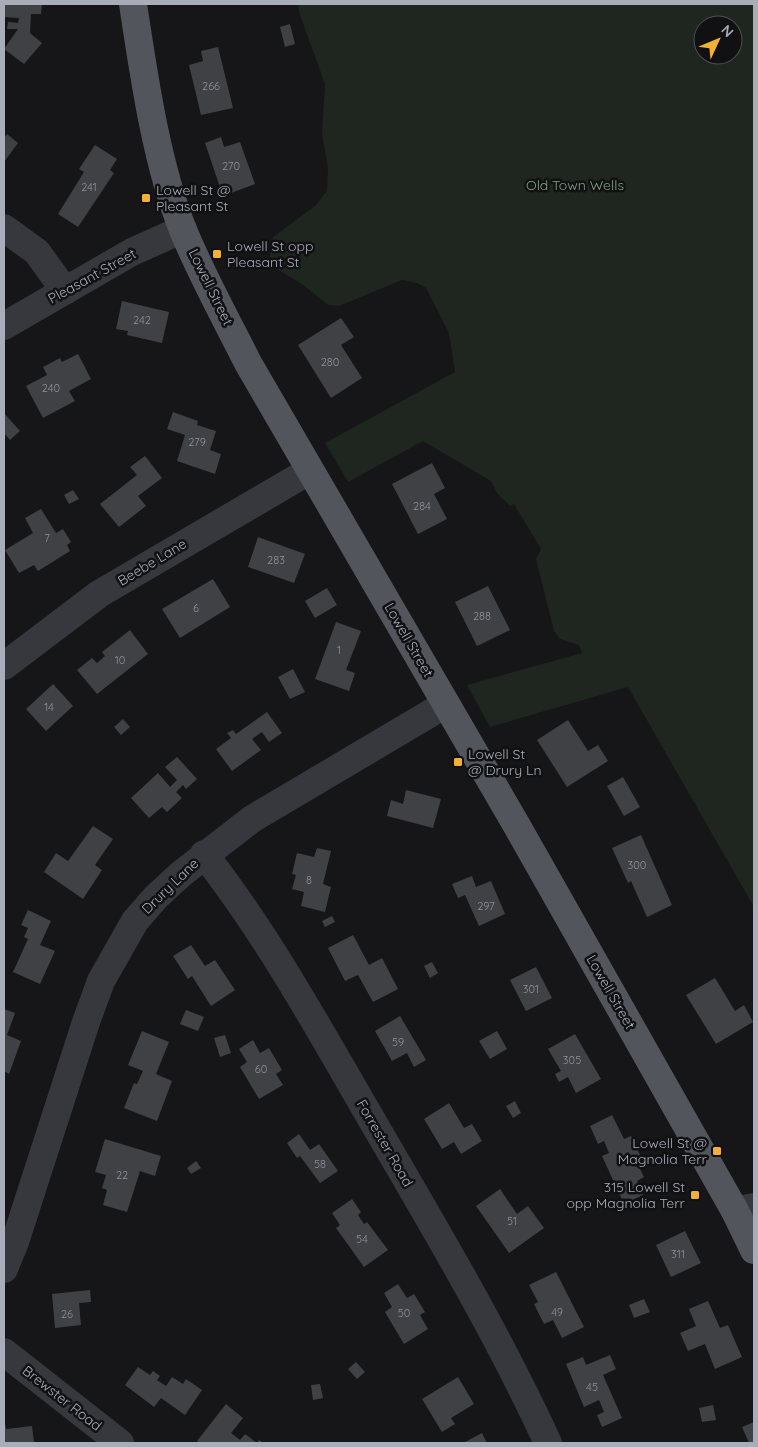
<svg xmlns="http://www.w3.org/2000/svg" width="758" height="1447" viewBox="0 0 758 1447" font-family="Quicksand,sans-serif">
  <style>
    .green { fill: #1e261f; fill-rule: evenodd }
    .building { fill: #404145 }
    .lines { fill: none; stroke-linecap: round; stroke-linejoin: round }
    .minor { stroke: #37383d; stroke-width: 28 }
    .major { stroke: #53555c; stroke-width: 28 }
    .poi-dot { fill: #f2b134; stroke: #111113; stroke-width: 2 }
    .labels { text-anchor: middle; stroke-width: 5; stroke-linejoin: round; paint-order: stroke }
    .number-label { font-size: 11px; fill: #8e929b }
    .park-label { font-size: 14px; fill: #7fa381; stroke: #111113 }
    .poi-label { font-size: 14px; fill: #a8adb8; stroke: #111113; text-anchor: start }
    .street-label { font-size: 14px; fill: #a8adb8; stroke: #111113 }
  </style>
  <rect width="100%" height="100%" fill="#161618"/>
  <path class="green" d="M298,4H754V907L628,687L490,727L467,685L582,653L579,645L560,639L554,631L536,559L541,549L514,504L510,506L497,493L491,481L423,441L348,482L325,443L455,372L449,333L426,288L417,283L402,280L339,306L328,305L302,284L275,268L269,262L273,237L315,206L327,191L328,168L322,134L325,84L300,15ZM703,25H733V55H703Z"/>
  <path class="building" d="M4,4H42L41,14H31L30,33L42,43L24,64L4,49L18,29H7L8,22L18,23L19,18L4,17Z
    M290,24L295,44L285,47L280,27Z
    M218,47L233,108L201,115L189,65L203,61L201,51Z
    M7,134L18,143L4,162V138Z
    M221,137L224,147L240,142L255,184L223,196L205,143Z
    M95,145L117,159L110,170L114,173L78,227L58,214L84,172L79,169Z
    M122,301L169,312L162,343L127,335L128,331L116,329Z
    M341,318L354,337L341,345L362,378L331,398L298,345Z
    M78,354L91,379L69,391L75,401L43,418L26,386L47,375L43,367L60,358L62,362Z
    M173,412L198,421L197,425L216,431L210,450L221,454L215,474L177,461L185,435L167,429Z
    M4,413L20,431L10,440L4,433Z
    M145,456L162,478L138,496L146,506L119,527L100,504L137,475L130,467Z
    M432,463L445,488L434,494L447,519L418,534L392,484Z
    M73,490L79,499L69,504L64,495Z
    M41,509L56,533L63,529L71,542L67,545L70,551L38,571L34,565L19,573L5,550L33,533L25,518Z
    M258,537L305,554L294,583L248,567Z
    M213,579L230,607L180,638L162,609Z
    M488,586L510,630L477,646L455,602Z
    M327,588L337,605L315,618L305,601Z
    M336,622L361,631L346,670L355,673L349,691L315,679Z
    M130,630L148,654L97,694L77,670L92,658L97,663L105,656L102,652Z
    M293,669L305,692L290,699L278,677Z
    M53,684L73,706L46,731L26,709Z
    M267,712L282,733L269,742L262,732L252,739L261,750L232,771L216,749L231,738L227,733L233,730L236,734Z
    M123,719L130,727L121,735L114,727Z
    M568,720L588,751L598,745L608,761L567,787L537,740Z
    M177,757L197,779L186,789L183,785L176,792L182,798L167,812L162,807L149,818L131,798L158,773L170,787L177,780L165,767Z
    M623,777L640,807L624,816L607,786Z
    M406,790L441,799L433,828L387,816L391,800L403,804Z
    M93,826L113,839L95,865L102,870L83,899L44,872L56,853L68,861Z
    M641,835L672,905L647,917L631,881L628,883L612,848Z
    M317,848L331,851L323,884L331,887L325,912L301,906L304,892L292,889L296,875L292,874L297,853L314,857Z
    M472,876L476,887L491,881L505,914L479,926L465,895L458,898L452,884Z
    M28,910L51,921L40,945L55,951L40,984L13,972L28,939L24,937L28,928L21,925Z
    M332,916L335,922L325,927L322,921Z
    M353,935L369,965L382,958L398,989L373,1002L358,975L345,981L328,948Z
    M191,945L205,966L215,960L235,990L211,1006L192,976L188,979L173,956Z
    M432,962L438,973L430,978L424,966Z
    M536,967L552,998L526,1011L510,980Z
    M715,978L735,1011L744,1005L753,1022L716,1044L686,995Z
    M4,1009L15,1013L7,1035L21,1041L9,1074L4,1071Z
    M186,1010L204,1017L198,1031L180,1024Z
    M400,1016L426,1060L414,1067L407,1053L392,1061L375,1031Z
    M142,1031L169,1042L156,1074L172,1081L157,1121L124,1108L134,1083L137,1084L143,1071L128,1065Z
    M497,1031L507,1049L490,1059L479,1041Z
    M575,1034L601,1079L576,1093L568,1077L559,1082L555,1074L561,1071L548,1049Z
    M225,1035L231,1053L220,1057L214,1038Z
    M253,1040L260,1053L269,1048L282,1070L276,1074L283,1085L259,1099L240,1067L247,1062L239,1049Z
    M515,1101L521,1113L513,1118L506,1106Z
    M449,1103L464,1128L472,1124L482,1141L461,1154L454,1142L442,1149L424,1119Z
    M612,1115L624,1139L631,1136L641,1157L635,1159L644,1177L637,1181L643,1195L624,1204L602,1156L609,1153L604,1141L598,1144L590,1126Z
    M299,1134L310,1150L319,1144L338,1171L320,1183L300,1156L297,1158L287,1143Z
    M105,1139L161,1156L155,1176L140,1171L127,1212L103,1205L107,1190L102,1188L106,1175L95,1172Z
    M196,1161L201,1168L191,1174L187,1168Z
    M500,1189L517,1214L528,1206L544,1228L509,1253L476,1206Z
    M352,1199L361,1212L358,1215L364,1224L367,1222L388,1250L364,1267L336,1228L340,1225L332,1213Z
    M685,1231L701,1263L671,1277L656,1245Z
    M556,1272L584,1327L562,1338L553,1320L544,1324L534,1304L538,1302L529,1285Z
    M398,1284L407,1298L414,1294L425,1312L420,1315L428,1329L404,1344L385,1312L392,1307L384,1293Z
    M90,1290L91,1302L79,1303L81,1325L55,1328L52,1294Z
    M644,1299L650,1312L634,1318L629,1305Z
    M708,1301L720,1328L728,1325L742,1357L715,1369L705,1344L688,1351L680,1333L696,1326L689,1309Z
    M610,1355L616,1369L603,1375L622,1418L602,1427L597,1415L604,1412L599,1400L584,1407L566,1364L583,1357L586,1365Z
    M356,1362L365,1372L357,1379L348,1369Z
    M138,1367L150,1375L153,1371L160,1376L157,1380L166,1386L172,1377L183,1384L186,1379L202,1390L185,1415L161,1398L154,1407L125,1385Z
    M458,1377L474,1404L451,1418L455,1424L442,1432L422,1399Z
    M320,1384L323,1398L313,1400L311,1385Z
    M226,1404L243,1418L231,1433L240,1440L245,1434L257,1443L259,1440L264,1443H200L197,1441Z
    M713,1405L716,1420L702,1422L699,1408Z
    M4,1417L6,1429L32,1426L34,1442L4,1443Z
    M754,1422V1443H749L742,1427Z
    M482,1433L487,1443H463Z"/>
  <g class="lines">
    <path class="minor" d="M4,228L37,252L65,291
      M4,326L132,252L183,229
      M4,666L99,594L309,471
      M204,854C269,937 320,1031 373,1122C434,1227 497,1332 548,1443
      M735,1211L754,1207
      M4,1269L15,1242L86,1022L101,981L135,921L156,897L181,874L252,819L446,704
      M4,1352L120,1443"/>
    <path class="major" d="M133,4C144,76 156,162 183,230C202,276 226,319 248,363L517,826L735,1211L754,1250"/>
  </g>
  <g class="poi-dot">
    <rect x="141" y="193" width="10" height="10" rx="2.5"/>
    <rect x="212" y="249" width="10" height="10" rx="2.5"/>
    <rect x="453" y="757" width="10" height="10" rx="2.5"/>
    <rect x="712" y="1146" width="10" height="10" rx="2.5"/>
    <rect x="690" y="1190" width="10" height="10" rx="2.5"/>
  </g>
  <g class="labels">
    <g class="number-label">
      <text x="211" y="90">266</text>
      <text x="231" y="170">270</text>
      <text x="89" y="191">241</text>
      <text x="142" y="324">242</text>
      <text x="330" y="366">280</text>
      <text x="51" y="392">240</text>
      <text x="197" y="446">279</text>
      <text x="422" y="510">284</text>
      <text x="47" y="542">7</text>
      <text x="276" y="564">283</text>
      <text x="196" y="612">6</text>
      <text x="482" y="620">288</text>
      <text x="339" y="654">1</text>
      <text x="120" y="664">10</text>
      <text x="49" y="711">14</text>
      <text x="637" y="869">300</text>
      <text x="309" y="884">8</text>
      <text x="486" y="910">297</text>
      <text x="531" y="993">301</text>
      <text x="398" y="1046">59</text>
      <text x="572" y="1064">305</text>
      <text x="261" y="1073">60</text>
      <text x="320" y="1168">58</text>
      <text x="122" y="1179">22</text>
      <text x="512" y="1225">51</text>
      <text x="362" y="1243">54</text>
      <text x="678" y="1258">311</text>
      <text x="557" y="1316">49</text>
      <text x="404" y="1317">50</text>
      <text x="67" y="1318">26</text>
      <text x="592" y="1391">45</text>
    </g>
    <g class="park-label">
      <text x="575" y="190">Old Town Wells</text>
    </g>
    <g class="poi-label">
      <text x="156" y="195">Lowell St @<tspan x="156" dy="16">Pleasant St</tspan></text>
      <text x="227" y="251">Lowell St opp<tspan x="227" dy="16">Pleasant St</tspan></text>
      <text x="468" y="759">Lowell St<tspan x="468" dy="16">@ Drury Ln</tspan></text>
      <text x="707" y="1148" text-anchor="end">Lowell St @<tspan x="707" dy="16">Magnolia Terr</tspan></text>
      <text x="685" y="1192" text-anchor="end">315 Lowell St<tspan x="685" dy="16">opp Magnolia Terr</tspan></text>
    </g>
    <g class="street-label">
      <text transform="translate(92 276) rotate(-29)" y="5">Pleasant Street</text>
      <text transform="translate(211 287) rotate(64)" y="5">Lowell Street</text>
      <text transform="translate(152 562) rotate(-31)" y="5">Beebe Lane</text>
      <text transform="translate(409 640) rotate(60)" y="5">Lowell Street</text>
      <text transform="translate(170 886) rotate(-44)" y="5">Drury Lane</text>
      <text transform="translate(611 992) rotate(60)" y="5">Lowell Street</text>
      <text transform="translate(385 1143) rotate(60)" y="5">Forrester Road</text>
      <text transform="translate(62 1398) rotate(38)" y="5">Brewster Road</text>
    </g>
  </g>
  <rect width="758" height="1447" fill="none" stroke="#a8adb8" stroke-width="10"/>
  <g transform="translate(718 40) rotate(46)"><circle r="24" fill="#111113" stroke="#4d4f55"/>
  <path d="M0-4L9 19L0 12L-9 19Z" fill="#f2b134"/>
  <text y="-8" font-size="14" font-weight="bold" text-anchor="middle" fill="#a8adb8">N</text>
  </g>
</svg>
